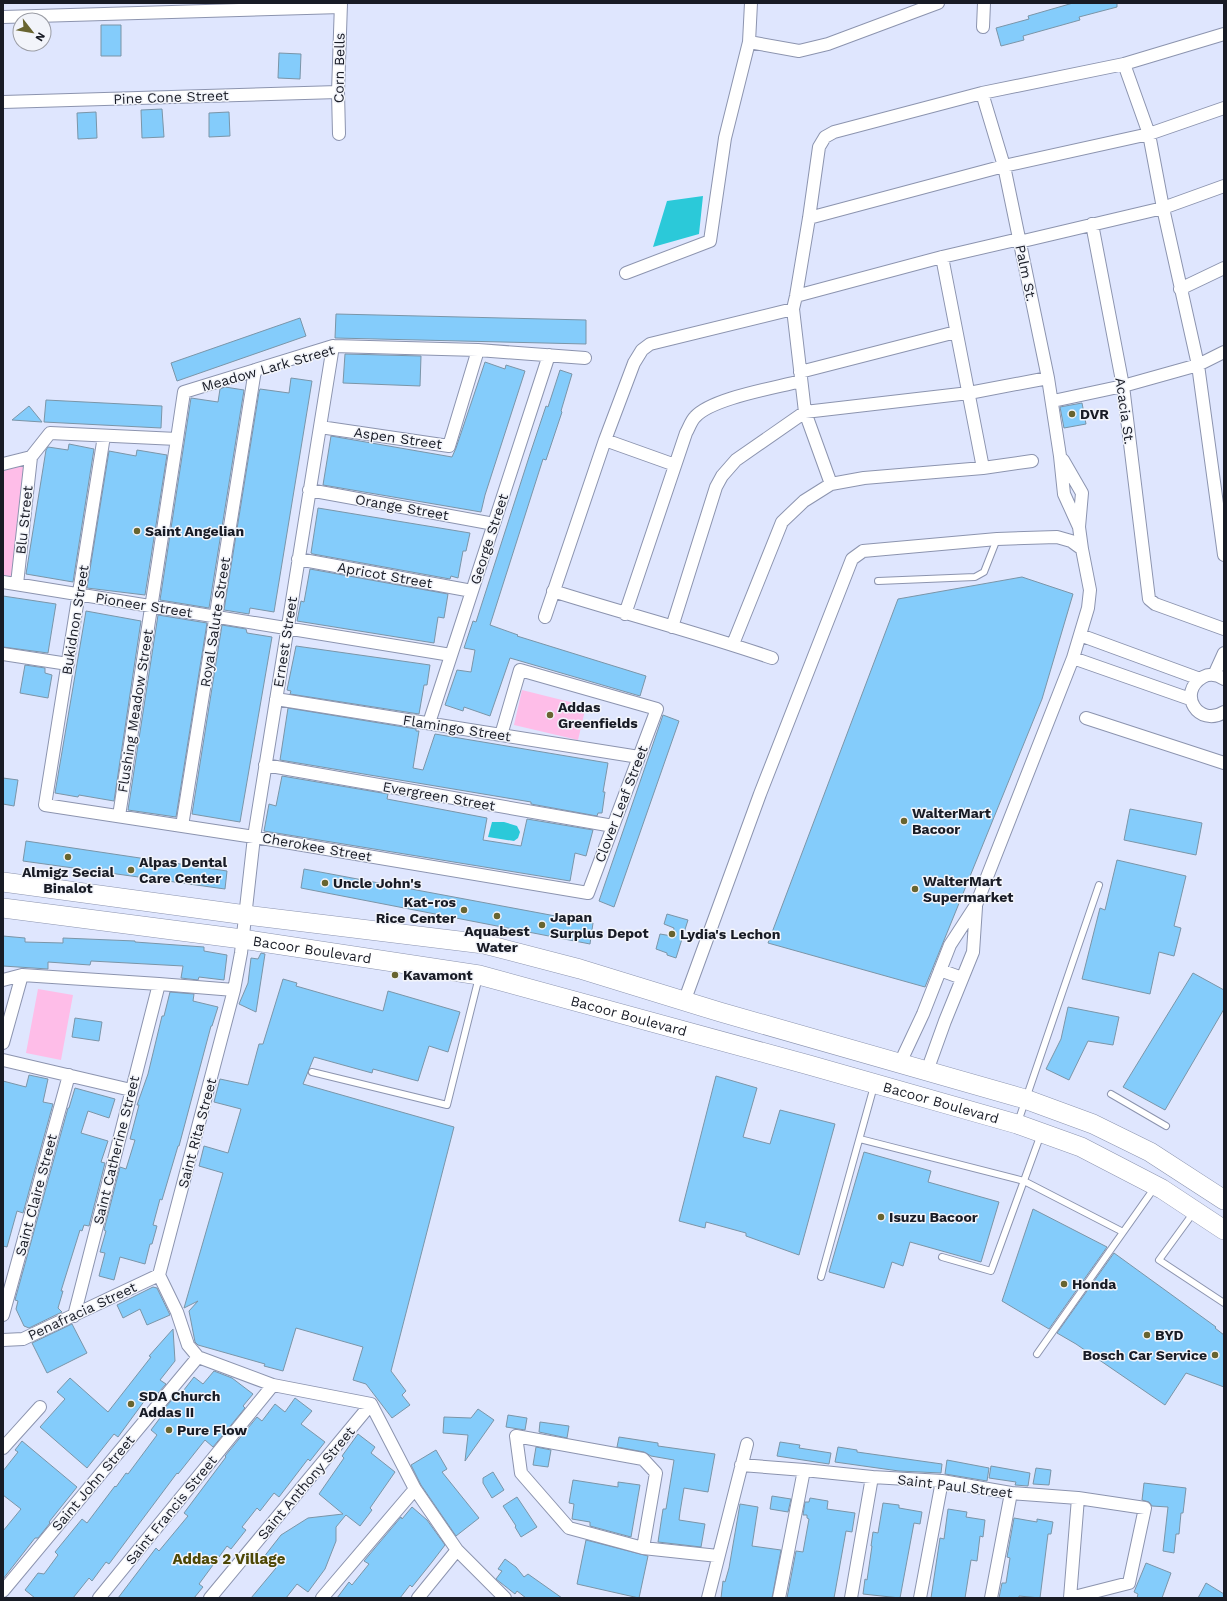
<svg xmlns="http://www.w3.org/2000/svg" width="1227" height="1601" viewBox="0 0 1227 1601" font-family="'Work Sans',sans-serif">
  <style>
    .green { fill: #febde8 }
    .water { fill: #2bc9d9 }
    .building { fill: #84ccfb; stroke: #7b95a8 }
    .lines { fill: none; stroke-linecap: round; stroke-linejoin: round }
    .lane-casing { stroke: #8c94af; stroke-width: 8 }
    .street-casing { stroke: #8c94af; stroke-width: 14 }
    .primary-casing { stroke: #8c94af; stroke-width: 20 }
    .lane { stroke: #fff; stroke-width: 6 }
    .street { stroke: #fff; stroke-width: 12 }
    .primary { stroke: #fff; stroke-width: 19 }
    .poi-dot { fill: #686430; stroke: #f2f4fa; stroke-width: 1.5 }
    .labels { text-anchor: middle; stroke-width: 3; stroke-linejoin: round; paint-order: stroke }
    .street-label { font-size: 14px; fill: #181b25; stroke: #f2f4fa }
    .poi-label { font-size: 14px; font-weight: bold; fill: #181b25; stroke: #f2f4fa; text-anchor: start }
    .neighbourhood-label { font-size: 15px; font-weight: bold; fill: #4d4705; stroke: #f2f4fa }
  </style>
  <rect width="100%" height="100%" fill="#dfe6fe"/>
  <path class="green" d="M31,457L17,584L3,582V464Z
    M522,690L586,706L578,740L514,725Z
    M38,989L73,995L61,1060L26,1053Z"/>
  <path class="water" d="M703,196L699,234L653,247L667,201Z
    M492,822H504L517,826L520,832L518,838L514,841L488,837Z"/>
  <path class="building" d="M1073,3H1117V7L1079,17L1080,20L1023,36L1024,40L1001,46L996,28L1029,19L1028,16Z
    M101,25H121V56H101Z
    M279,53L301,54L300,79L278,78Z
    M162,109L164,137L142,138L141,110Z
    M96,112L97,138L78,139L77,113Z
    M229,112L230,136L209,137V113Z
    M336,314L586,320V344L335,338Z
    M300,318L306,336L177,381L171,363Z
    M345,354L421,356L420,386L343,383Z
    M485,362L505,369L506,365L525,371L485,495L481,512L323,485L331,436L452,457L456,448Z
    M560,370L572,374L561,411L562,412L546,460L543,459L490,625L518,635L517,636L646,676L640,696L510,658L490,716L464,707L463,711L445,705L457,670L471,672L475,650L464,648L473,621L476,622L530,454L546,406L548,407Z
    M291,378L312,381L274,612L250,608L249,614L224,610L259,392L260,389L289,393Z
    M225,387L244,390L209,608L160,600L191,398L218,402L220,389Z
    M46,400L162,406L161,428L44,422Z
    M1082,403L1086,424L1064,428L1060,407Z
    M29,406L42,422L12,420Z
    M69,444L94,449L73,582L26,574L46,450L48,447L68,450Z
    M137,450L167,455L145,595L87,588L109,451L136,456Z
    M318,508L470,533L466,551H463L458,578L451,576L450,579L313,554L311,553Z
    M310,569L448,594L444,618L438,617L434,643L297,621L301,601L304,602Z
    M1022,577L1073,594L1042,699L925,987L768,943L898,599Z
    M3,596L56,604L48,653L3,647Z
    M86,611L141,621L114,801L79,795L78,797L55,793Z
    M158,615L207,623L176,817L128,810Z
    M222,625L246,629L247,633L272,637L240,822L192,814Z
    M296,646L430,665L427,685H424L419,714L290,694L291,691L287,690Z
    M25,665L45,668V673L52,675L48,698L20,693Z
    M288,708L416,729V731H419L413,768L423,770L435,734L608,763L603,792H605L602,813H598L597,816L531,804V802L280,760Z
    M663,715L679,721L614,907L599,901Z
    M282,776L388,794L387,799L487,818L483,840L521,846L527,819L593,830L586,856L575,853L570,881L264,831L269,804L276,806Z
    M3,778L18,780L14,806L3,804Z
    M1130,809L1202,823L1196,855L1124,840Z
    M26,841L227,871L225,889L23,861Z
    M1117,860L1186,876L1174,926L1181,928L1174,956L1159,952L1150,994L1082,979L1100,908L1105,910Z
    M304,869L593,923L590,944L301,888Z
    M667,914L688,920L676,958L667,955V953L656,949L660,934L672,936L674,928L664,924Z
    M3,936L25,938V942L63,943V938L135,941V942L204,947V951L227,955L224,980L199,977L198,980L181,978L183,966L91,961L90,965L48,962V969L3,966Z
    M261,953L265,954L256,1012L239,1004L248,983L251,958L258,959Z
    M1193,973L1224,990V1009L1165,1110L1123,1087Z
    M283,979L297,983L296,986L383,1011L388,991L460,1012L448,1052L429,1046L418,1081L373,1069L372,1073L314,1057L303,1084L454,1127L391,1371L406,1391L402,1395L410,1405L392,1418L366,1384L353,1380L363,1347L296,1328L283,1371L264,1366L265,1364L198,1345L195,1342L189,1311L198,1301L184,1308L223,1173L199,1166L204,1146L228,1153L241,1109L214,1102L220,1079L248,1085L259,1044H263Z
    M170,992L194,994L193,1001L218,1007L212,1026H211L179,1146H178L162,1200L160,1199L153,1225L157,1226L152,1244H150L145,1264L120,1257L114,1280L99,1276L105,1253L100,1252L106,1231L104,1230L120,1167L126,1169L135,1140L130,1139L139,1105H137L148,1074L162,1016H164Z
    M1068,1007L1119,1017L1113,1045L1088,1041L1069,1080L1046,1069L1061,1039Z
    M75,1018L102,1022L99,1041L72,1037Z
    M29,1075L48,1079L43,1102L53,1104L23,1213L17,1211L7,1247L3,1246V1081L26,1087Z
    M716,1076L757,1088L743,1137L770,1144L780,1110L835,1124L799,1255L746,1236V1233L706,1222L705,1228L679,1221Z
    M75,1088L115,1099L109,1118L88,1111L81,1133L108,1141L101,1162L105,1163L89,1226L84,1225L82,1231L80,1230L61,1291H63L58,1308L62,1312L29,1328L24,1326L16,1309L18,1301L15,1300L68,1108H69Z
    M864,1152L931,1171L928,1182L999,1202L981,1262L910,1242L903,1266L892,1262L884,1288L829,1272Z
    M1033,1209L1107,1247L1049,1329L1002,1301Z
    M1114,1253L1216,1327L1215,1328L1224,1335V1387L1186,1373L1165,1405L1076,1344L1057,1333Z
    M153,1287L157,1288L170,1315L147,1325L140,1309L123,1318L117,1305Z
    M72,1324L87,1353L47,1373L32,1343Z
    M173,1329L175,1361L160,1380L166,1384L152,1400L148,1396L118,1437L114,1434L87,1468L40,1427L65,1399L57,1392L70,1378L108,1412L151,1357L149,1356Z
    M214,1371L232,1378L253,1394L243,1406L245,1408L213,1447L205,1440L178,1474L177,1473L109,1564L106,1562L92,1581L89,1578L73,1598H35L25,1590L38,1573L44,1574L58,1555L55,1552L82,1519L87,1523L115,1486L116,1487L126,1473L128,1474L157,1435L151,1430L166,1410L164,1409L178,1393L180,1395L194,1377L203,1384Z
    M295,1398L312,1411L301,1424L325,1442L310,1461L308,1459L279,1497L274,1493L260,1511L257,1508L242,1527L246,1530L231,1549L227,1546L199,1584L203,1587L194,1598H118L156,1548L159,1551L188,1516L184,1513L226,1457L225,1456L257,1417L262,1421L275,1404L285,1412Z
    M478,1409L494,1420L465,1461L468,1435L443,1433L444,1417L471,1418Z
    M508,1415L527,1418L525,1430L506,1427Z
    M540,1422L569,1426L567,1438L539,1432Z
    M358,1434L375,1447L371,1453L395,1472L370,1508L372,1510L360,1526L346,1515L345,1516L336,1527V1541L325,1569L308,1592L297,1584L286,1598H251L276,1568L263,1558L281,1535L308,1518L343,1514L319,1494L344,1458L342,1456Z
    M619,1437L658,1443V1446L715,1454L708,1492L684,1488L680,1512L679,1520L705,1524L701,1547L658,1542L663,1509H666L674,1460L651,1456L644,1452L617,1447Z
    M22,1441L77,1487L49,1522L50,1523L38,1538H35L3,1579V1531L21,1509L3,1495V1471L18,1452L15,1450Z
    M780,1442L800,1445L799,1448L831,1453L829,1464L777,1456Z
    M536,1447L551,1450L548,1467L533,1465Z
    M838,1447L857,1450V1452L942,1464L941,1473L899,1471L835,1462Z
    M436,1450L447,1469L442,1472L479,1518L456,1536L421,1485L411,1465Z
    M947,1460L989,1468L987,1481L945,1474Z
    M991,1466L1030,1473L1028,1486L1015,1485L1016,1482L989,1478Z
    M1036,1468L1051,1470L1049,1485L1033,1484Z
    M493,1472L504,1490L492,1498L483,1483V1478Z
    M573,1480L618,1487V1482L640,1485L631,1537L590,1526V1522L572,1519L574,1504L569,1503Z
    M1144,1483L1186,1488L1183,1513H1181L1179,1534H1176L1174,1553L1163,1551L1168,1507L1152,1506L1149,1502L1142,1500Z
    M772,1496L791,1499L788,1512L770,1509Z
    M517,1497L537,1527L521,1537L515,1527L516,1526L503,1506Z
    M810,1498L828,1501L827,1509L855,1513L852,1532L846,1531L834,1598H787L796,1551L803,1552L809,1519L807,1518V1515H803L805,1502H809Z
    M883,1503L899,1505V1508L922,1512L920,1524L914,1523L900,1598L863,1594L865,1579L867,1580L872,1546H871L873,1532L878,1533Z
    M740,1504L758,1507L752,1546L781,1550L772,1598H721L723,1581L725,1582L729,1568Z
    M412,1507L427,1520L445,1545L432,1562L412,1587L410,1585L400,1598H337L349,1582L352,1585L369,1564L364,1561L401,1517L402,1519Z
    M948,1509L967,1512L966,1517L985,1520L983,1537L980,1536L977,1561L971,1560L965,1598H931L940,1538L944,1539Z
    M1014,1518L1037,1522V1519L1053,1522L1051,1534H1048L1040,1598L1019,1596V1598H999L1002,1583H1006L1010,1558L1007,1557Z
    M586,1540L648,1556L639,1598L577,1584Z
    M505,1559L516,1567L524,1577L528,1574L562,1598H526L517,1591L515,1594L496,1579L502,1571L498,1569Z
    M1146,1563L1171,1573L1162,1598H1137L1138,1594L1134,1592Z
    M1206,1583L1224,1594V1598H1198Z"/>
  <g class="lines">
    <defs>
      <path id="lane" d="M878,581L975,577L984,572L997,539
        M312,1072L447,1105L479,977
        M1111,1094L1166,1126
        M1018,1122L1099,885
        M860,1139L1024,1181L1123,1232
        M1194,1212L1159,1260L1224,1303
        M942,1257L991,1271L1041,1134
        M821,1277L874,1086
        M1037,1354L1155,1187"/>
      <path id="street" d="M3,17L341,7
        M983,27L984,3
        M749,42L799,51L828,44L938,3
        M1124,64L1149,134L1163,208L1198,365L1224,555
        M982,93L1004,166L1048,378L1060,456L1064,494L1079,527
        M3,102L338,92
        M339,134L338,92L341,3
        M809,218L1004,166L1149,134L1224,108
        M1092,224L1123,386L1149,599L1155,604L1224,629
        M1019,242L1163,208L1224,186
        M942,257L983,468L1032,461
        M626,273L710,241L725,138L749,42L751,3
        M1180,289L1224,268
        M796,296L942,257L1019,239
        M800,372L956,332
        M1053,401L1123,386L1198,365L1224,352
        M320,427L449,446L478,350
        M104,436L45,805L254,837L588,893L657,709L520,670L501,735
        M605,440L675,465
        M1063,460L1082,493L1079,527L1082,549
        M3,464L31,457L50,433L177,439L184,392L333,346L478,350L585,358
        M831,484L805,412L793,309L796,296L809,218L819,147L825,137L834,132L982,93L1124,64L1224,34
        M309,490L494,524
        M298,559L472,591
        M3,582L451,655
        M17,584L31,457
        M553,591C626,614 700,633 772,658
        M625,614L686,433C689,428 691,421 695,417C712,398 775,388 801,381
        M545,617L605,440L634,363L642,350L650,344L793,309
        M672,627L716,487L722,476L736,460L805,412L969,393L1048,378
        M1080,635L1200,679
        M733,644L782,522L804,501L831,484L864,478L983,468
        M3,654L68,664
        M1073,658L1190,699
        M1214,675L1224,653
        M1224,679C1218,675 1210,673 1203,677C1176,693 1199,728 1224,712
        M276,699L639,757
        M1086,718L1224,763
        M429,723L549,355
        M265,765L613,826
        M119,816L177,439
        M182,826L255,370
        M940,970L962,978
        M3,980L22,975L159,984L234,990
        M684,1002L760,794L852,559L863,551L997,539L1057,537L1071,541L1082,549L1090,590L1088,608L1073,658L976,905L950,945L923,1014L900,1063
        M3,1043L22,975
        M3,1060L131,1090
        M927,1071L945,1021L973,952L976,907
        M159,1275L234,990L241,953L254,837L333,346
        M159,1275L177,1312L188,1345L198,1357L273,1385L371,1404L415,1489L457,1550L505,1598
        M3,1315L69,1075
        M74,1316L159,984
        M3,1340L23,1339L159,1275
        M3,1448L40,1407
        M741,1465L804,1470L872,1477L942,1481L1011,1493L1078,1498L1145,1508L1129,1583L1070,1598
        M643,1548L656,1473L643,1459L516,1436L521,1473L569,1528L643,1548L718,1556
        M3,1591L198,1357
        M99,1598L273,1385
        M210,1598L371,1404
        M322,1598L415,1489
        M418,1598L457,1550
        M708,1598L747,1444
        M779,1598L804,1470
        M851,1598L872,1477
        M920,1598L942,1481
        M991,1598L1011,1493
        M1070,1598L1078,1498"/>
      <g id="primary">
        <path d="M3,882L246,915L484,944L580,969L720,1012L1025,1099L1093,1124L1150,1152L1224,1200"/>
        <path id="s1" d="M3,908L242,939L479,975L809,1065L1017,1124L1081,1147L1162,1189L1224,1230"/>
      </g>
    </defs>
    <use href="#lane" class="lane-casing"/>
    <use href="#street" class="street-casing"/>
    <use href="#primary" class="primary-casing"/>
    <use href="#lane" class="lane"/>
    <use href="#street" class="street"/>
    <use href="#primary" class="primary"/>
  </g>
  <g class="poi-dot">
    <circle cx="1072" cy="414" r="4"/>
    <circle cx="137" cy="531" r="4"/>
    <circle cx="550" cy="715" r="4"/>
    <circle cx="904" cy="821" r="4"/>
    <circle cx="68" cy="857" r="4"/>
    <circle cx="131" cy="870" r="4"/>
    <circle cx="325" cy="883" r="4"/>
    <circle cx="915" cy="889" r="4"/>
    <circle cx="464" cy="910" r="4"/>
    <circle cx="497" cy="916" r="4"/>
    <circle cx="542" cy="925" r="4"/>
    <circle cx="672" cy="934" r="4"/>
    <circle cx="395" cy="975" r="4"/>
    <circle cx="881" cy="1217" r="4"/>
    <circle cx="1064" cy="1284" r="4"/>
    <circle cx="1147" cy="1335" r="4"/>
    <circle cx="1215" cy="1355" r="4"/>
    <circle cx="131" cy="1404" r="4"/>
    <circle cx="169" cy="1430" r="4"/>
  </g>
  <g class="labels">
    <g class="street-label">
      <text transform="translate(339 68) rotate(-89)" y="5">Corn Bells</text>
      <text transform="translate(171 97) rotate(-2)" y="5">Pine Cone Street</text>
      <text transform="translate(1026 273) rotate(78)" y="5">Palm St.</text>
      <text transform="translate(268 368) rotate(-16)" y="5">Meadow Lark Street</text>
      <text transform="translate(1125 411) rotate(82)" y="5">Acacia St.</text>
      <text transform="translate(398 438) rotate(8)" y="5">Aspen Street</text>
      <text transform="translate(402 507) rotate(10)" y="5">Orange Street</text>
      <text transform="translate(24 520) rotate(-84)" y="5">Blu Street</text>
      <text transform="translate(489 539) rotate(-72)" y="5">George Street</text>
      <text transform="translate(385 575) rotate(10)" y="5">Apricot Street</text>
      <text transform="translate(144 605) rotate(9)" y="5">Pioneer Street</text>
      <text transform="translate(75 620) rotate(-81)" y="5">Bukidnon Street</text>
      <text transform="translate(215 622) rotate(-81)" y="5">Royal Salute Street</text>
      <text transform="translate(285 642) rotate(-81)" y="5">Ernest Street</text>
      <text transform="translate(135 711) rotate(-81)" y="5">Flushing Meadow Street</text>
      <text transform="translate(457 728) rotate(9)" y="5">Flamingo Street</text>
      <text transform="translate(439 796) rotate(10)" y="5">Evergreen Street</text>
      <text transform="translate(621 804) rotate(-69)" y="5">Clover Leaf Street</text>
      <text transform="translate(317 847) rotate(10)" y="5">Cherokee Street</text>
      <text dy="5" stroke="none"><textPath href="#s1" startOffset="312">Bacoor Boulevard</textPath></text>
      <text dy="5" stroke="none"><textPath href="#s1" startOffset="636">Bacoor Boulevard</textPath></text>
      <text dy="5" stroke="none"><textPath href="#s1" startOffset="960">Bacoor Boulevard</textPath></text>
      <text transform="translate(197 1133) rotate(-75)" y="5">Saint Rita Street</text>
      <text transform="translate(116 1150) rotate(-76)" y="5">Saint Catherine Street</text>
      <text transform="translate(36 1195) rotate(-75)" y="5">Saint Claire Street</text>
      <text transform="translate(82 1311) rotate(-25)" y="5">Penafracia Street</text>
      <text transform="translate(93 1483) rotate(-50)" y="5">Saint John Street</text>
      <text transform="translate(306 1483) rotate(-50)" y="5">Saint Anthony Street</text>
      <text transform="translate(955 1486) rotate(7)" y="5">Saint Paul Street</text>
      <text transform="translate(171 1510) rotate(-51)" y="5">Saint Francis Street</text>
    </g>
    <g class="poi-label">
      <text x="1080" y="419">DVR</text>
      <text x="145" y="536">Saint Angelian</text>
      <text x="558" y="712">Addas<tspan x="558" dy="16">Greenfields</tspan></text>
      <text x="912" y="818">WalterMart<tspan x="912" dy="16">Bacoor</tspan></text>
      <text x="139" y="867">Alpas Dental<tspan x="139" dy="16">Care Center</tspan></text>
      <text x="68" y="877" text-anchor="middle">Almigz Secial<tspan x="68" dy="16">Binalot</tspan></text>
      <text x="923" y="886">WalterMart<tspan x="923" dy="16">Supermarket</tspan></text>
      <text x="333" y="888">Uncle John's</text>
      <text x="456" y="907" text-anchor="end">Kat-ros<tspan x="456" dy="16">Rice Center</tspan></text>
      <text x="550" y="922">Japan<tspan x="550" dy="16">Surplus Depot</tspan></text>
      <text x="497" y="936" text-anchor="middle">Aquabest<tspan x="497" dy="16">Water</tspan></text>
      <text x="680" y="939">Lydia's Lechon</text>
      <text x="403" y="980">Kavamont</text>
      <text x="889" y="1222">Isuzu Bacoor</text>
      <text x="1072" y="1289">Honda</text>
      <text x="1155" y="1340">BYD</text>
      <text x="1207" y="1360" text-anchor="end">Bosch Car Service</text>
      <text x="139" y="1401">SDA Church<tspan x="139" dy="16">Addas II</tspan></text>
      <text x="177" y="1435">Pure Flow</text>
    </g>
    <g class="neighbourhood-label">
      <text x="229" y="1564">Addas 2 Village</text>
    </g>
  </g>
  <rect width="1227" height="1601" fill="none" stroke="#181b25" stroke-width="8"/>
  <g transform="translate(32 32) rotate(121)"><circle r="19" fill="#f2f4fa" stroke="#9b9da5"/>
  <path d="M0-3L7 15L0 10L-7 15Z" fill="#686430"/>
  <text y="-6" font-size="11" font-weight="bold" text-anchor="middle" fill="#181b25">N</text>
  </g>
</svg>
